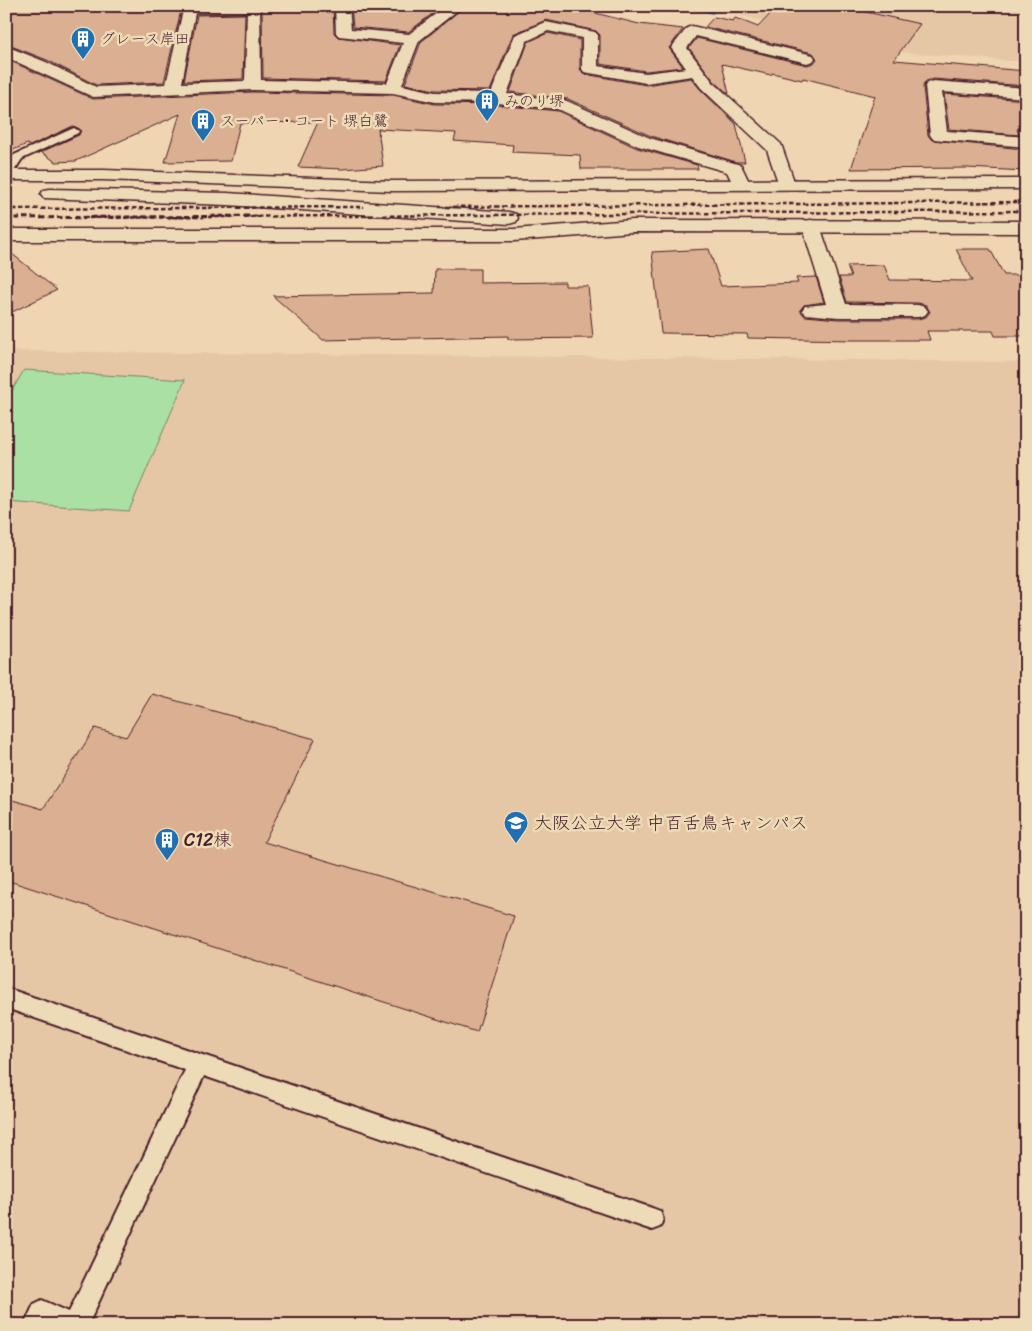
<svg xmlns="http://www.w3.org/2000/svg" width="1032" height="1331" viewBox="0 0 1032 1331" font-family="Sriracha,'Klee One',sans-serif">
  <style>
    .built { fill: #e6c7a5 }
    .green { fill: #aae0a3; stroke: #7a8067 }
    .lines { fill: none; stroke-linecap: round; stroke-linejoin: round }
    .stream { fill: #6e839c; fill-rule: evenodd }
    .building { fill: #dbaf91; stroke: #4a1f2b }
    .service-casing { stroke: #4a1f2b; stroke-width: 4 }
    .minor-casing { stroke: #4a1f2b; stroke-width: 3 }
    .tertiary-casing { stroke: #4a1f2b; stroke-width: 3 }
    .service { fill: #eddbb8; fill-rule: evenodd }
    .minor { fill: #eddbb8; fill-rule: evenodd }
    .tertiary { fill: #eddbb8; fill-rule: evenodd }
    .rail-far1 { stroke: #4a1f2b; stroke-width: 2.5; stroke-dasharray: 4.5 2.5; stroke-linecap: butt }
    .rail { stroke: #4a1f2b; stroke-width: 3; stroke-dasharray: 5.5 3; stroke-linecap: butt }
    .labels { text-anchor: middle; stroke-width: 5; stroke-linejoin: round; paint-order: stroke }
    .far-poi-label { font-size: 15px; fill: #4a1f2b; stroke: #eddbb8; text-anchor: start }
    .poi-label { font-size: 18px; fill: #4a1f2b; stroke: #eddbb8; text-anchor: start }
  </style>
  <rect width="100%" height="100%" fill="#efd5b1"/>
  <filter id="ink" filterUnits="userSpaceOnUse"><feTurbulence type="fractalNoise" baseFrequency=".02" numOctaves="2"/><feDisplacementMap in="SourceGraphic" scale="10" xChannelSelector="R" yChannelSelector="G"/><feConvolveMatrix kernelMatrix="1 2 1 2 8 2 1 2 1" color-interpolation-filters="sRGB"/></filter>
  <g filter="url(#ink)">
    <path class="built" d="M700,6H1026V62L871,50L717,9L714,11Z
      M6,351L1026,362V1325H6Z"/>
    <path class="green" d="M24,370L185,380L129,511L6,502V401Z"/>
    <g class="lines">
      <path class="stream" d="M689,6H700L715,12L712,14Z"/>
    </g>
    <path class="building" d="M6,6H182L164,82L96,85L47,60L6,44Z
      M262,6H333L334,33L338,37L400,45L386,81L263,78Z
      M351,6H443L408,32L353,27Z
      M465,6H567L639,24L683,29L669,48L683,67L646,71L600,64V35L596,31L546,20L513,34L490,91L435,90L405,84L421,42Z
      M778,6H840L920,24L894,60L1026,71V86L933,79L926,81L923,86L928,135L932,140L1023,149L1026,157V171L967,168L851,169L875,96L803,78L802,80L772,73L771,75L722,64L729,94L714,81L689,48L697,38L807,65L814,63L817,59L813,53L705,27L714,17L733,21L735,18L758,27Z
      M245,14L243,79L184,81L197,15Z
      M548,33L580,40V69L584,74L646,85L691,78L700,89L736,124L745,162H736L651,136L568,99L510,92L528,42Z
      M6,59L93,99L253,92L393,95L435,104L497,105L558,111L637,148L697,165L698,169H581L580,155L512,152L513,145L454,141L456,133L378,129L383,166L343,169L298,167L318,122L240,123L231,161L165,162L180,114L76,161L56,162L41,152L79,135L80,129L73,126L30,146L27,144L6,153Z
      M944,94L1026,100V129H1017L1019,135L949,129Z
      M6,249L57,290L6,315Z
      M709,249L721,286L798,283L796,278L816,277L824,302L804,305L800,310L805,316L838,319H918L926,317L930,312L926,305L918,303L847,302L839,277H851L847,266L884,265L890,280L972,281L956,249H990L1004,275H1026V336H995L993,331H927L930,340H853L748,338L747,334L661,333L652,252Z
      M435,269H480V283L565,282V286H588L593,338L508,339V336L323,340L273,296L434,293Z
      M152,694L315,739L264,842L514,916L477,1032L6,880V798L43,809L95,728L126,737Z"/>
    <g class="lines">
      <defs>
        <path id="service" d="M74,128L79,131L78,133L22,159L10,177L6,178V167L14,155Z
          M6,988L652,1208L660,1211L663,1219L660,1227L652,1230L204,1076L88,1325H24L34,1304L42,1300L69,1312L185,1070L6,1008Z"/>
        <path id="minor" d="M184,6H260L261,80L387,83L403,43L339,36L336,33L335,6H349L351,29L409,34L446,6H463L419,41L402,85L435,92L491,93L515,35L546,22L595,32L598,35V66L646,73L686,68L671,48L687,28L692,26L813,55L815,58L813,61L807,63L696,36L687,48L713,82L781,144L795,184L792,188L786,189L780,188L767,150L701,88L692,76L646,83L584,72L582,69V38L548,31L527,41L507,94L567,101L650,138L741,165L750,184L747,188L741,189L735,188L727,172L638,146L558,109L497,103L435,102L393,93L253,90L93,97L6,57V46L46,62L96,87L166,84ZM247,12L245,81L182,83L195,13Z
          M933,81L1026,88V98L942,92L947,131L1026,137V147L933,139L930,135L925,86L927,83Z
          M811,220L818,222L820,226L846,304L918,305L925,307L928,311L925,315L918,317H838L805,314L802,310L805,306L826,304L802,226L804,222Z"/>
        <path id="tertiary" d="M6,170H104L392,181L1026,179V189L392,191L104,180H6Z
          M50,189L227,193L509,212L516,214L518,218L516,222L509,224L227,205L44,198L41,194L44,190Z
          M633,220L1026,221V233L633,232L514,241H6V229H514Z"/>
      </defs>
      <use href="#service" class="service-casing"/>
      <use href="#minor" class="minor-casing"/>
      <use href="#tertiary" class="tertiary-casing"/>
      <use href="#service" class="service"/>
      <use href="#minor" class="minor"/>
      <use href="#tertiary" class="tertiary"/>
      <path class="rail-far1" d="M439,207L1026,202
        M6,209L364,207
        M75,218L1026,211"/>
      <path class="rail" d="M6,218L257,216"/>
    </g>
  </g>
  <defs>
    <symbol id="building-pin" viewBox="-11 -11 22 30"><path d="M0 17L-7.5 6A9.5 9.5 0 1 1 7.5 6Z" fill="#1f6fb2" stroke="#eddbb8"/><path d="M-4-6H4V6H1V3H-1V6H-4ZM-2.5-4.3h1.7v1.8h-1.7ZM.8-4.3h1.7v1.8H.8ZM-2.5-1h1.7V.8h-1.7ZM.8-1h1.7V.8H.8Z" fill="#fff"/></symbol>
    <symbol id="university-pin" viewBox="-11 -11 22 30"><path d="M0 17L-7.5 6A9.5 9.5 0 1 1 7.5 6Z" fill="#1f6fb2" stroke="#eddbb8"/><path d="M0-5L7-2L0 1L-7-2ZM-4 1L0 2.5L4 1V4Q0 6-4 4Z" fill="#fff"/></symbol>
  </defs>
  <g fill-rule="evenodd">
    <use href="#building-pin" x="69" y="25" width="28" height="38"/>
    <use href="#building-pin" x="473" y="87" width="28" height="38"/>
    <use href="#building-pin" x="189" y="107" width="28" height="38"/>
    <use href="#university-pin" x="502" y="809" width="28" height="38"/>
    <use href="#building-pin" x="153" y="826" width="28" height="38"/>
  </g>
  <g class="labels">
    <g class="far-poi-label">
      <text x="100" y="44">グレース岸田</text>
      <text x="504" y="106">みのり堺</text>
      <text x="220" y="126">スーパー・コート 堺白鷺</text>
    </g>
    <g class="poi-label">
      <text x="534" y="829">大阪公立大学 中百舌鳥キャンパス</text>
      <text x="184" y="846">C12棟</text>
    </g>
  </g>
  <rect width="1032" height="1331" fill="none" stroke="#eddbb8" stroke-width="25"/>
  <rect x="12" y="12" width="1007" height="1306" fill="none" stroke="#4a1f2b" stroke-width="2" filter="url(#ink)"/>
</svg>
